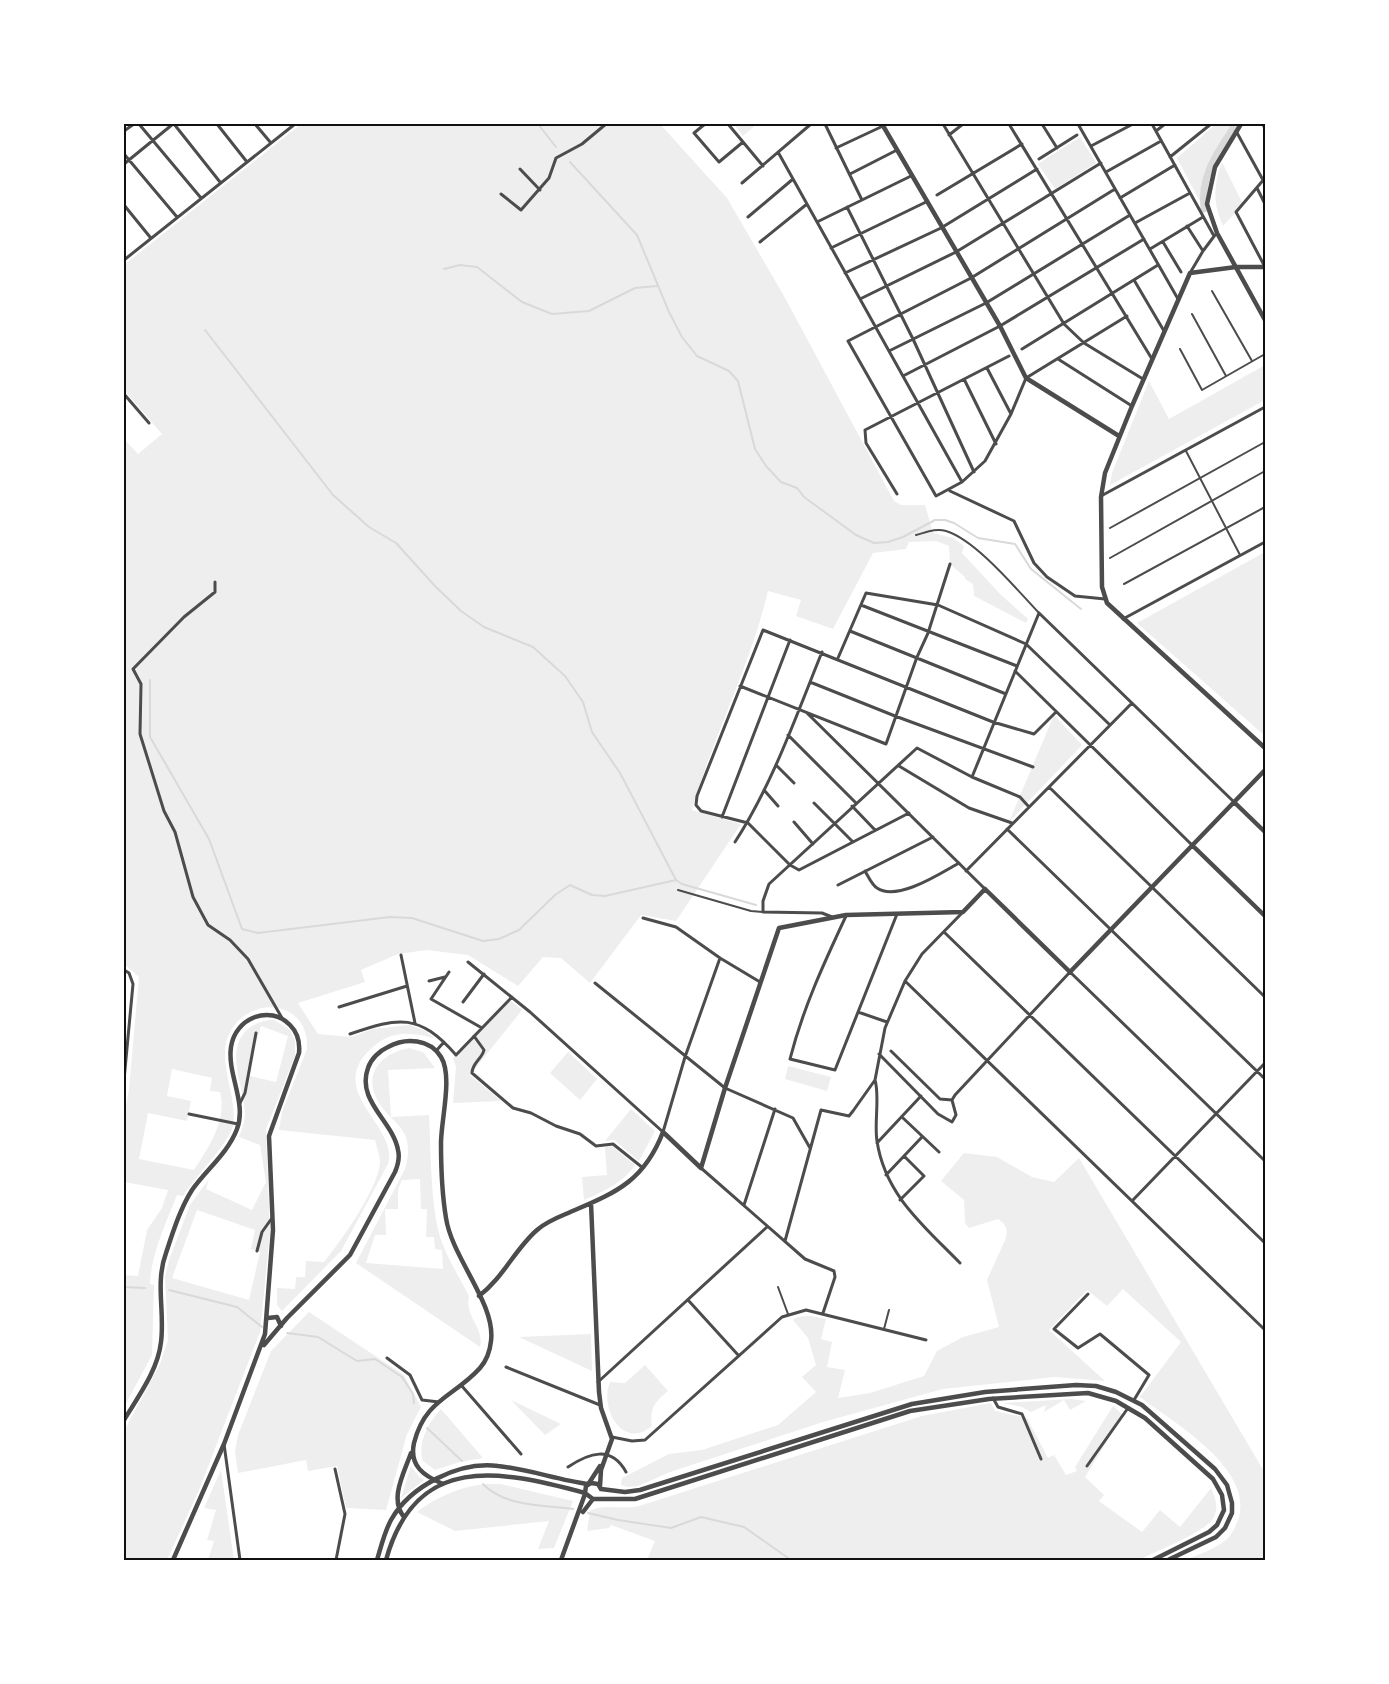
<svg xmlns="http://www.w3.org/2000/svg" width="1389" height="1684" viewBox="0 0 1389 1684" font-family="Ubuntu,sans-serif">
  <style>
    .green { fill: #eee; fill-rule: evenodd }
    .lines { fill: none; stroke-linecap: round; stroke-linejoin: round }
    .stream { stroke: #d9d9d9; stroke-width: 2 }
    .canal { stroke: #d9d9d9; stroke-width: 7 }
    .service { stroke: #4c4c4c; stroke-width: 2 }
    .minor { stroke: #4c4c4c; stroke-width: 3 }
    .tertiary { stroke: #4c4c4c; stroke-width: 4.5 }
    .neatline { fill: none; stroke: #111; stroke-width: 2 }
  </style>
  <rect width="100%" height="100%" fill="#fff"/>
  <path class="green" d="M301,124H660L727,198L784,296L894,501L901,505H925L933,533L953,538L964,546L962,553L1000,594L1028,619L1026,623L974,596L973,584L965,579V577L950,564L949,546L936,541L909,542L906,549L873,553L833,629L796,616L801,600L768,591C750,667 713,736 692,810L741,824L676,921L641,915L590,983L561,958L543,957L518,986L468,955L427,950L398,954L361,970L365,982L298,1003L318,1034L351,1037L373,1029L409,1025L424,1030L436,1039C417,1033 395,1030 378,1043C317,1089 400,1124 388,1164L341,1251L282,1311L277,1305V1288L295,1289L296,1277H305L306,1261L324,1262C341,1241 377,1191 380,1163C380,1156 377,1148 375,1140L279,1130L282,1112L307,1049C310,1000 250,994 230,1032C215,1059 238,1095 233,1125C231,1141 194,1178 183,1196L177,1195C166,1223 151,1254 150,1284L154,1285L152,1355L124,1407V1275L138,1276L147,1230L162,1208L168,1190L124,1182V1117L129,1089L139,977L124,964V439L138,454L162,434L124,390V265ZM172,1069L212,1078L210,1091L220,1092C227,1121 209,1147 194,1170L139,1159L148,1113L187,1121L191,1101L167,1096Z
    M734,124H757L743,136Z
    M1216,124H1236C1218,152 1200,174 1204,209L1177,158Z
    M1080,137L1096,163L1055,189L1038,164Z
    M1222,162L1243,204L1223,226C1213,204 1213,185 1222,162Z
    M1265,365V400L1110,485L1112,473L1149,381L1169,419Z
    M1265,552V736L1137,623Z
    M1054,715L1082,745L1009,822Z
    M510,1000L522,1010L470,1075L501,1101L453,1103L456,1067L453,1058Z
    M274,1020L290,1030L295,1041V1056L266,1129L270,1233L260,1332L199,1490L167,1560H124V1431L160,1364L168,1340L165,1277L169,1260L190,1205L209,1179L206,1189L252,1210L266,1182L260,1145L239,1137C242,1129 245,1122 245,1114C244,1086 222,1045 252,1026C259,1022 265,1020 274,1020ZM261,1026L288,1036L276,1082L250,1076L256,1043ZM197,1210L255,1230L251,1249L260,1252L249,1300L172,1278Z
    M409,1048L423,1052L435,1068L388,1070L391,1117L429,1115C431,1150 430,1214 443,1245C450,1263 461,1280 469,1296C464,1317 485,1327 480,1347L356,1263L405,1169C408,1158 410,1146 405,1135C400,1125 392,1119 385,1111C360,1082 374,1055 409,1048ZM420,1179L421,1209H427L426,1237H434L435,1249L442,1250L443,1269L366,1263L375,1235H386L385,1209H398V1189L402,1180Z
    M568,1052L597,1079L580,1100L550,1073Z
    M788,1066L831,1077L827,1091L785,1079Z
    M631,1109L655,1131L639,1161L614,1140L605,1141Z
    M612,1146L635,1165C623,1183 604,1191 584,1200L582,1177L607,1175L605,1147Z
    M964,1153L997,1157L1032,1177L1054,1182L1079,1158L1265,1473V1560H1186C1199,1554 1215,1549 1226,1540C1233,1534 1236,1525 1239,1517C1252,1467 1174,1423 1140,1397L1181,1342L1123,1289L1107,1306L1087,1290L1049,1330L1105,1381L1055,1377L943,1389L823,1422L670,1472L638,1486L628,1487L621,1485L622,1478L669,1454L702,1450L778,1425L816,1392L802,1377L816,1365L808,1338L793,1320C804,1313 814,1317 826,1319L821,1339L832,1342L827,1367L845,1370L838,1398L870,1393L924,1376L937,1351L963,1337L999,1327L987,1280L1006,1238C1008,1229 1006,1224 998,1219L969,1228L965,1223L964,1200L941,1181Z
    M309,1312L404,1375L421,1407L407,1434L386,1510L346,1508L337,1466L308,1471L306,1460L238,1473L235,1451L238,1435L271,1351Z
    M591,1334L592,1371L519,1337Z
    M645,1365L668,1391C655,1402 649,1408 652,1426C622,1451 599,1407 610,1382L625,1383Z
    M1071,1399L1086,1401L1070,1410L1064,1400L1044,1412L1046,1405L1031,1412L1022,1407L1003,1403Z
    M511,1400L561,1424L545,1435Z
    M991,1403L995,1411L1027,1418L1048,1458L1054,1455L1066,1475L1077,1471L1075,1467L1113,1406L1123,1415L1085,1477L1104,1495L1099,1501L1142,1532L1160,1510L1180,1527L1211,1488C1215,1497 1218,1505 1215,1515C1210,1531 1154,1552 1138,1560H647L655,1541L611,1525L609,1528L587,1531L590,1511C603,1503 624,1510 639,1506L922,1416Z
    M441,1409L483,1458L460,1462L435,1470L423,1461C417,1443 428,1423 441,1409Z
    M411,1466L419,1477L424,1480L401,1498Z
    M221,1470L234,1560H208L214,1541L207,1540L216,1510L204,1508Z
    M486,1484H501L573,1501L554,1548L538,1549L549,1521L455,1531L417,1512C437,1497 461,1486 486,1484Z"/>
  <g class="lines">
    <path class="stream" d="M538,124L556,147
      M570,162L637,235L669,312L682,337L697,356L729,371L738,381L755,449L766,466L781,482L797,488L804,497L856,535L874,543L888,542L903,537L935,520H945L954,523L978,538L1015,544L1031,569L1081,609
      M444,269L460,265L477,267L522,302L552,314L589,311L635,288L657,286
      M205,330L333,495L369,527L396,543L435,586L461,611L484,627L533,647L565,676L583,702L592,732L620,773L676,880L682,884L756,905
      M150,680V737L209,839L242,929L258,933L390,917L412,918L483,941L499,939L519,930L555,895L570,885L592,895L605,896L676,880
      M124,1287L145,1288
      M169,1290L237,1307L262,1327
      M287,1333L318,1337L357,1361L375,1359L402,1377L413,1394L414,1403
      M427,1428L462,1461
      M483,1484C505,1507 544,1505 573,1509
      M588,1513L618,1520L671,1528L701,1517L744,1527L791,1560"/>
    <path class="canal" d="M1204,209C1200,174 1218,152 1236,124"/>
    <path class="service" d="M1212,291L1252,361
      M1192,314L1226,376
      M1180,349L1202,390L1265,354
      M1186,451L1240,555
      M1110,528L1265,442
      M916,535C927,532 936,528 946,531C976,540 1017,590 1039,613
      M1110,558L1265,471
      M1124,584L1265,507
      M678,890L751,911L763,912
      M778,1287L788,1314
      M884,1329L889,1310"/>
    <path class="minor" d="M139,124L201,198
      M174,124L220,182
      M217,124L247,162
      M255,124L271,143
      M705,124L694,133L719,162L743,142
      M728,124L763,166
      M825,124L862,200
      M943,124L1064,324L1084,343L1143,379
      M1009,124L1152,359
      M1042,124L1057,148
      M1078,124L1178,299
      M1152,124L1214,236
      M1263,124L1265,129
      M124,131L134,124
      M1156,131L1165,124
      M1236,131L1263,180
      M949,135L963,124
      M1091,146L1133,124
      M836,148L883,126
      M778,152L962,482
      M124,154L177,217
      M1170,157L1211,124
      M1039,159L1077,135
      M124,164L173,124
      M520,169L540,190
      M1106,172L1161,141
      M850,174L897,150
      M742,183L811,124
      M1257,188L1265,204
      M1115,189L971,278L848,341L936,496L962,482L985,461L1011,414L1026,378L1127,316
      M501,194L521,210L549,178L556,158L582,144L606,124
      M937,195L1022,144
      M1120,198L1175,165
      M124,205L150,237
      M847,207L913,339L974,472
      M748,217L793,179
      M817,222L911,176
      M1135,223L1190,193
      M1187,226L1203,251
      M760,242L807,204
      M1163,242L1181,272
      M831,248L926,202
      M1150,249L1203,217
      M124,260L295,124
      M1265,267L1236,212L1265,178
      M845,273L941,228L1037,169
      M1190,273L1203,251L1215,235
      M1134,280L1164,331
      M860,299L956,252L1101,163
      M1022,349L1158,265
      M889,351L986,303L1130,215
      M1058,359L1132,406
      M987,368L1011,414
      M903,376L1000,326L1144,239
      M964,379L996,444
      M124,394L149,423
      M950,491L1014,521L1034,563L1047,577L1075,596L1105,599
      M897,494L866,443L865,430L1009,356
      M1101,496L1265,407
      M215,582V592L184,617L133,669L141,684L140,734L164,811L175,832L193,897L208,925L230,940L248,959L282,1018
      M861,605L1017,666
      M1123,619L1265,542
      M850,631L1006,694
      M838,658L866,593L938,605L1026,644L1110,725
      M1015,671L1192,845
      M810,682L895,716L1033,767
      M740,686L886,744L917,657L928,633L950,564
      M807,713L985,889
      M788,735L856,803
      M776,765L794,783
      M899,766L969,808L1012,823
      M972,777L1039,613L1234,802
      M1049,787L1265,997
      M764,790L778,806
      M814,803L853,842
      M852,806L875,830
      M909,813L799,870L790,865L748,823L701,811L696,805L697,796L763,630L993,722L1034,734L1056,712
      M722,817L790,640
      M794,822L813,844
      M1007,829L1265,1079
      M735,842C773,783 796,716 822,652
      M865,871C868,876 872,885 877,888C897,902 941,873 959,863
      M966,871L1132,703
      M838,885L933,837
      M846,916C824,963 803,1008 790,1059L835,1070L897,914
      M832,917L822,913L763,912V901L769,884L917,748L972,777L1020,797L1029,807
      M643,918L676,927L720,958L760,982
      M944,932L1265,1243
      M401,955L415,1023
      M468,962L530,1012L663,1132L685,1057L720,958
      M124,970L129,973L133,984L124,1080
      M449,972L431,999L482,1028
      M429,981L445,977
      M905,981L1265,1330
      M595,983L725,1088L793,1118L810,1148
      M463,1002L484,974
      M339,1007L407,986
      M858,1012L887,1022
      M350,1034C399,1017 419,1013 456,1055L512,997
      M474,1036L484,1050C482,1059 472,1063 472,1073L513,1108L531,1113L556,1126L580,1134L596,1146L613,1144L643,1168
      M436,1051L444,1042
      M891,1051L940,1099L952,1100
      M879,1054L938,1114L952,1122L956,1115L952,1100L955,1095L1070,972L1265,1161
      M875,1080C880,1096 874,1123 877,1141C885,1195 924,1226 960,1263
      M240,1103L245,1093L256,1033
      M189,1114L238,1124
      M903,1118L939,1152
      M877,1143L921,1096
      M701,1168L805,1259L834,1271L835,1277L823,1313
      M886,1175L922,1137
      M900,1200L924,1176L904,1156
      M1132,1201L1265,1063
      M744,1205L775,1109
      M785,1241L821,1110L849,1116L853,1111L875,1080L885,1028L905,981L922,954L962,913
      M257,1251L262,1232L272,1218
      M1088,1294L1054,1329L1078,1348L1100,1334L1149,1375L1134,1400
      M688,1300L739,1356
      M387,1358L410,1375L422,1400L439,1402
      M506,1367L600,1405
      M598,1382L767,1227
      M461,1385L521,1454
      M993,1398L998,1407L1022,1414L1041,1459
      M612,1437L632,1441L645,1440L782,1317L806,1310L926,1340
      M224,1444L240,1560
      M1087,1466L1128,1408
      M568,1467C589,1453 611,1445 626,1472
      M335,1469L345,1514L336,1560"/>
    <path class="tertiary" d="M882,124L1000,326L1026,378L1119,436
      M1241,124L1215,167L1207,204L1217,233L1265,320
      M1265,267H1236L1190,273L1132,406L1105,473L1101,497L1102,587L1107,603L1265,748
      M1234,802L1265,832
      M1192,845L1265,916
      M591,1203L599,1392L601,1408L612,1439L601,1470L600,1486
      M479,1296C503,1278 515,1249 537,1230C548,1220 562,1216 575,1210C618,1192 645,1179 663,1132L701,1168L725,1088L779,928L846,915L963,912L985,889L1070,972L1265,770
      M268,1318L277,1317L281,1326
      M264,1345L287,1318L350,1255L395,1172C398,1165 400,1158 398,1150C393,1121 356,1101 368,1068C371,1059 379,1051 388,1047C406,1037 430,1039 441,1057C453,1076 441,1120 441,1143C441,1168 442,1194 446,1218C452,1258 496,1304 491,1341C490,1351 487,1360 480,1368C454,1397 425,1399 414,1443C409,1466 424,1476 443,1484
      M124,1420C138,1397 158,1370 161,1342C165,1312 155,1283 166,1253C173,1232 180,1209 192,1190C206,1170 228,1153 237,1129C247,1103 227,1074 231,1047C235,1018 270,1004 290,1025C298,1033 300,1043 299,1053L269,1136L273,1230L265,1334L224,1444L173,1560
      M589,1483L600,1466
      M601,1489L598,1484L591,1483L586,1486L585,1493L593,1499H635L910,1411L989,1399L1088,1393L1116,1401L1145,1418L1213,1479L1222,1495L1224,1510L1217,1525L1209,1532L1153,1560
      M601,1489L625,1492L640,1490L912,1404L985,1392L1076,1385L1096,1386L1116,1392L1142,1405L1215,1469L1227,1485L1232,1503V1513L1225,1528L1216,1537L1168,1560
      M583,1512L593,1499
      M404,1517C389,1499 404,1473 411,1453
      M377,1560C381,1547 384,1533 391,1520C410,1486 459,1461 498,1466C528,1469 558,1480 588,1484
      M386,1560C416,1452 500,1470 585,1493
      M561,1560L585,1494"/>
  </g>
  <rect width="1389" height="1684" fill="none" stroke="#ffffff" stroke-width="250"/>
  <rect x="125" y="125" width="1139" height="1434" class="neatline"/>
</svg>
